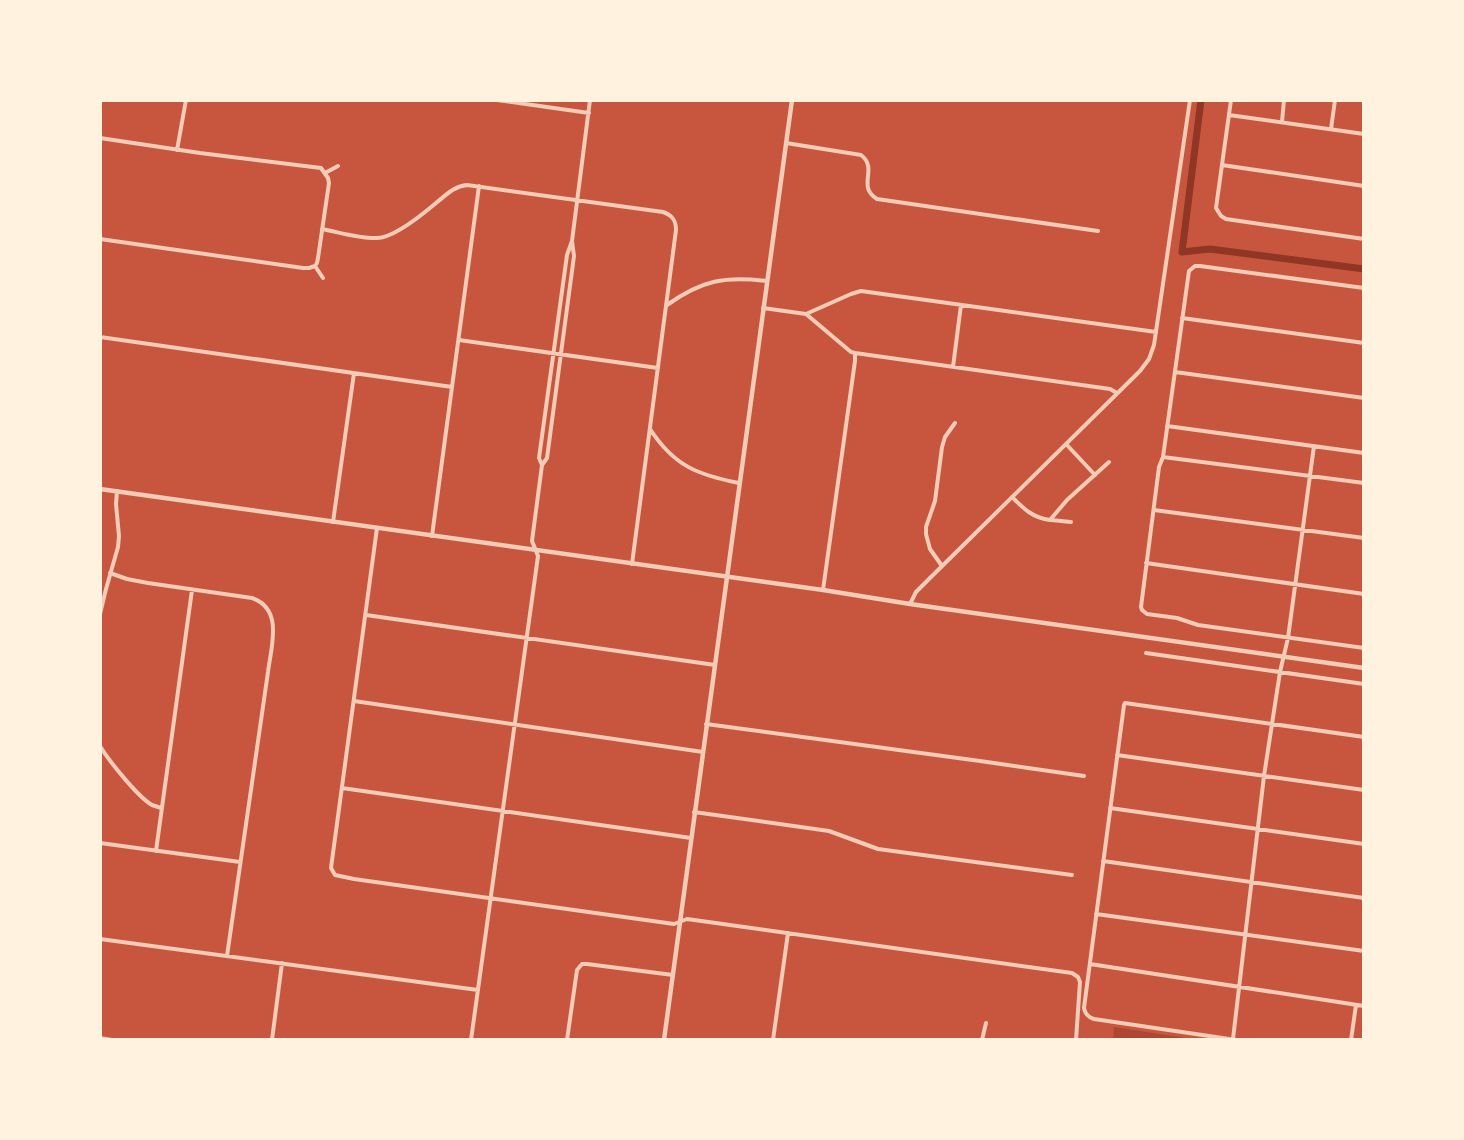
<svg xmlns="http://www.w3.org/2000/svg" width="1464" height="1140" viewBox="0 0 1464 1140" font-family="Arial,sans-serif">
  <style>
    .green { fill: #ae4732 }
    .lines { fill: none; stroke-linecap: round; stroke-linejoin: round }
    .canal { stroke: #8f3625; stroke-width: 7 }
    .minor { stroke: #f1ccb7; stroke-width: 4 }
    .tertiary { stroke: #f1ccb7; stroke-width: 4.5 }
  </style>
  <rect width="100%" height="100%" fill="#c8553d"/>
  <path class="green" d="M1114,1027L1192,1039H1113Z"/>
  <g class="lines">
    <path class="canal" d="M1201,100L1182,252L1210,249L1364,269"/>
    <path class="minor" d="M497,100L589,113
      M1231,100L1216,208L1221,216L1226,219L1364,239
      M1229,115L1364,134
      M1282,122L1284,100
      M1331,129L1335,100
      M100,138L200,153L321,168L328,178L329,183L318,258L317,263L315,266
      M786,143L861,155C879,169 856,186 877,199L1098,231
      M177,150L186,100
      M1222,165L1364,186
      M325,173L338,166
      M322,229C338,232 361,239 377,238C393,238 423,214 436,203C445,196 454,186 467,185L663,212C672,215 676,220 676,230L632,564
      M100,239L303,268H309L315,266
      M315,266L323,278
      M1364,288L1200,266H1195L1189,271L1163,457L1159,467L1141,607L1142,610L1147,614L1177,618L1198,625L1364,648
      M667,305C702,280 725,276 767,281
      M763,308L806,314
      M806,314L851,294L861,291L1156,332
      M806,314L851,352L855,353L1110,389L1117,393
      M1182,318L1364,343
      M100,337L452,387
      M459,340L658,368
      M953,367L961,305
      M1175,372L1364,398
      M1167,426L1364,453
      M650,429C674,466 698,475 739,483
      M1066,444L1095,475
      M1163,457L1364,483
      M542,465L547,458L574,256L572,241L590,100
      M1012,497C1024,509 1033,518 1050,520L1067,500L1109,462
      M1154,510L1364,538
      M1051,520L1071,522
      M333,522L354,373
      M377,528L331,868L335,875L354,879L674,924L687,919L1072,973L1078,977L1080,982L1076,1040
      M432,536L479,186
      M1146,563L1364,594
      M942,566L930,549L926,534V527L935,501L942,447L945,437L955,423
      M110,573L127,579L148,583L252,598C284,609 271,647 268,672L227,956
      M823,590L855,361V353
      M910,604L916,592L931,577L1140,371L1149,359L1154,345L1190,100
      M100,614L106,589L118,547L119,536L116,504L117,491
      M366,615L715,665
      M1146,653L1364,684
      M354,701L703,752
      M706,724L980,761L1084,776
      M100,746C109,761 138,797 152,805C155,806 158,807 161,808
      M1117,755L1364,790
      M342,788L691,838
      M1110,808L1364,844
      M694,812L829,831L878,849L1072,875
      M100,843L240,862
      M156,851L192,590
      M1103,861L1364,898
      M1096,914L1364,951
      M100,939L478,990
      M1090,964L1364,1006
      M100,1038L112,1040
      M1233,1039L1264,776L1280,672L1288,638L1314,446
      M272,1040L282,963
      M471,1040L538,556L532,541L542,465L539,458L567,255L572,241
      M567,1040L577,970L582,964H587L673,975
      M773,1040L788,933
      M982,1040L986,1023
      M1236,1040L1094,1019C1088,1017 1085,1014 1084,1008L1124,705L1125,703L1364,737
      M1351,1040L1356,1005"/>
    <path class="tertiary" d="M100,489L823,590L910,604L1364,668
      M664,1040L792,100"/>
  </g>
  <rect width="1464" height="1140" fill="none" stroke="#fff3e0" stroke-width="204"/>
</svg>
